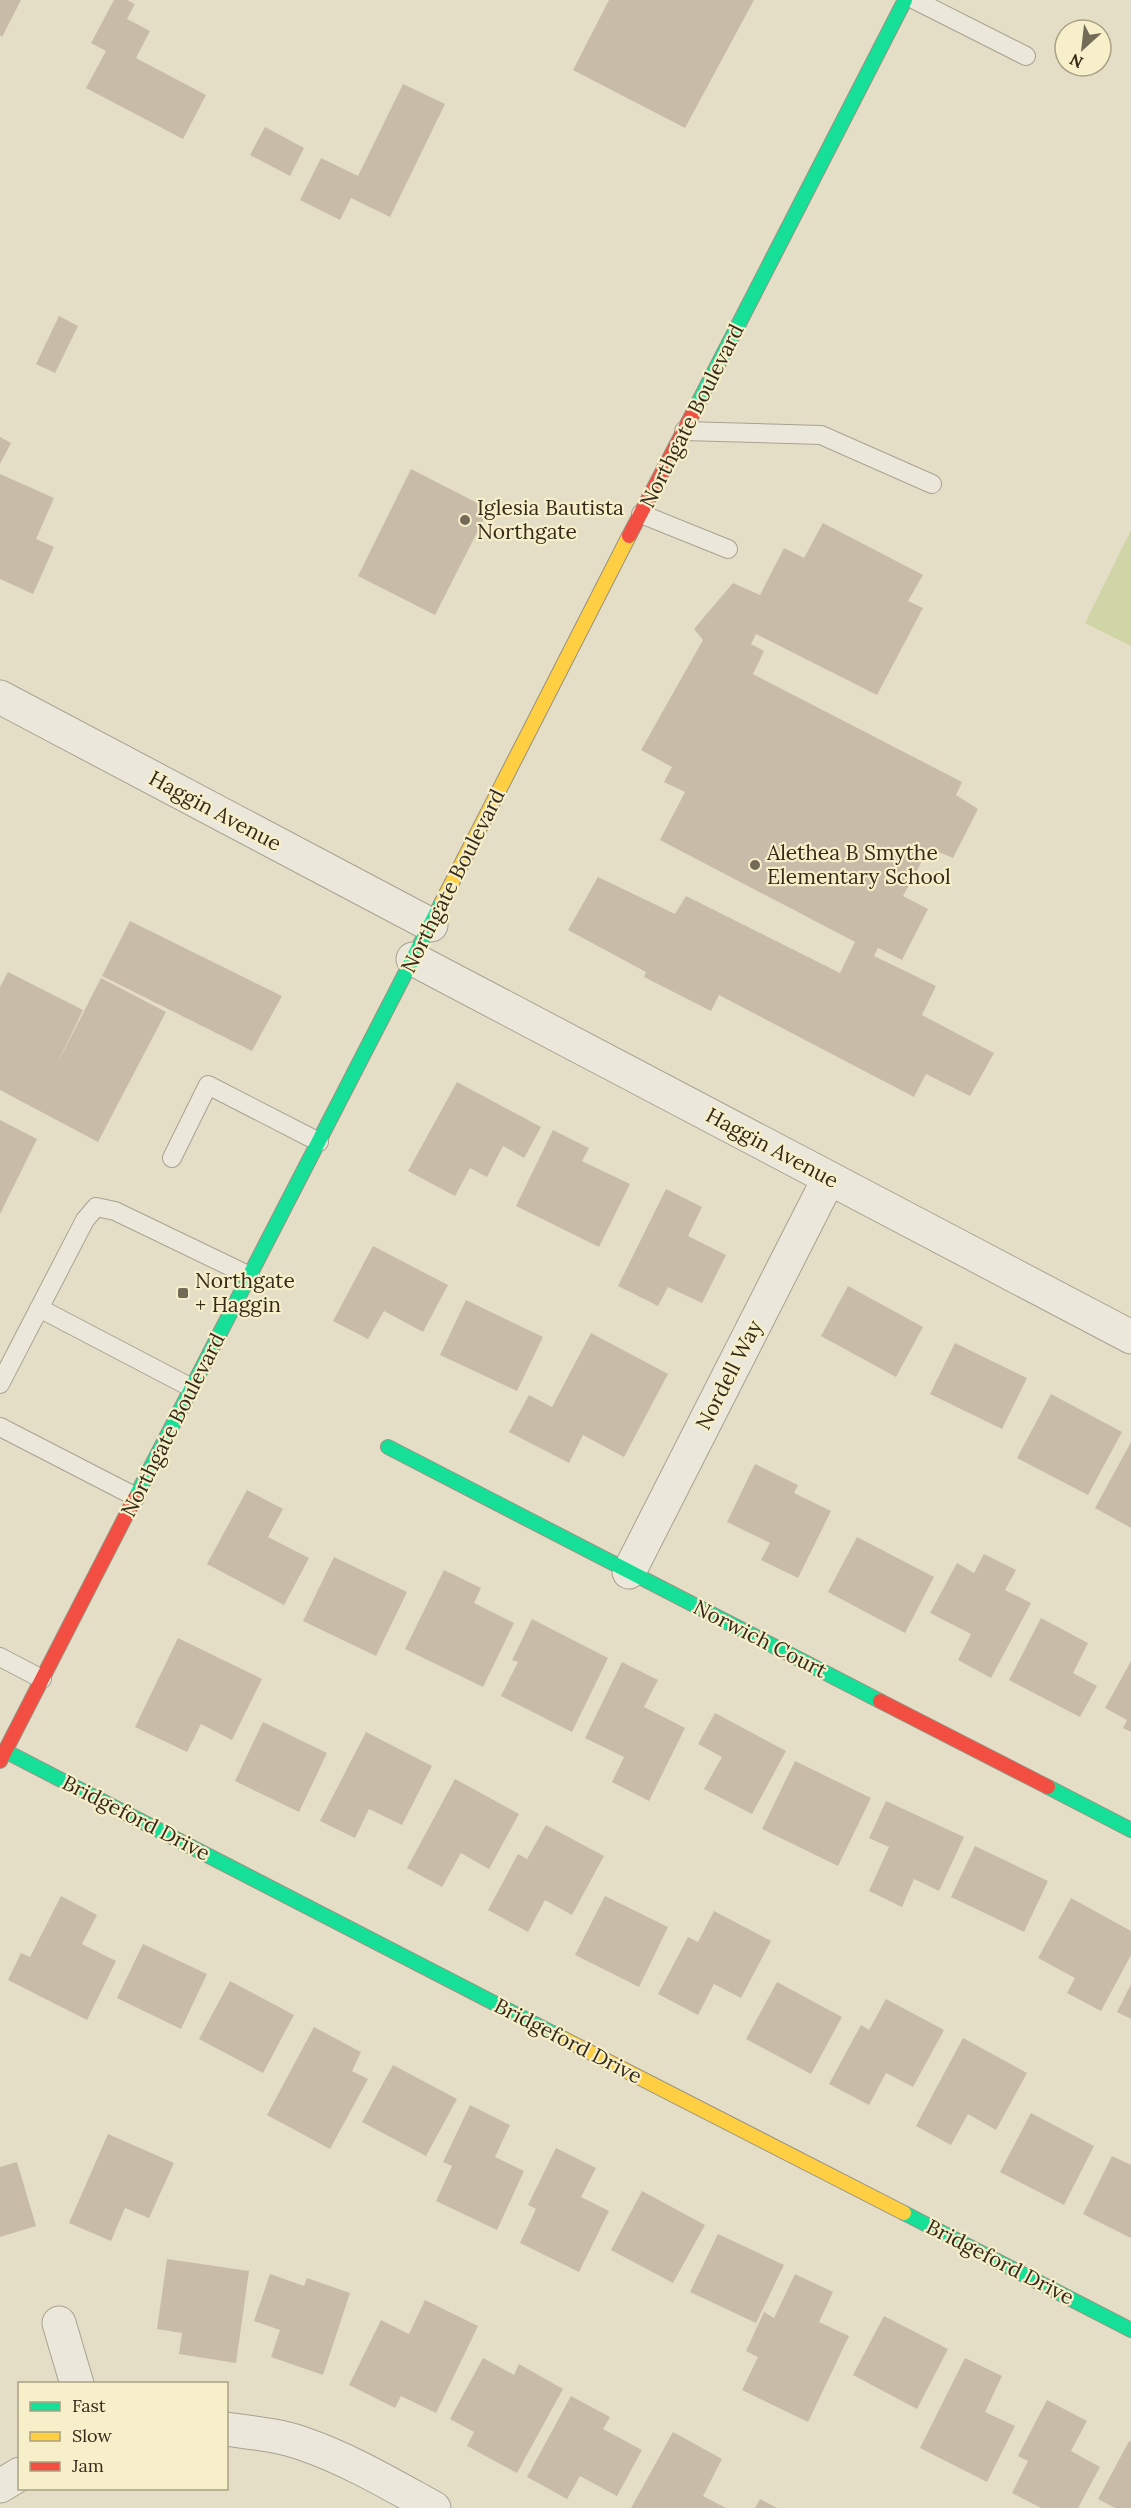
<svg xmlns="http://www.w3.org/2000/svg" width="1131" height="2508" viewBox="0 0 1131 2508" font-family="Lora,serif">
  <style>
    .green { fill: #d0d5a8 }
    .building { fill: #c8bca8 }
    .lines { fill: none; stroke-linecap: round; stroke-linejoin: round }
    .lane-casing { stroke: #a8a291; stroke-width: 20 }
    .street-casing { stroke: #a8a291; stroke-width: 35 }
    .fast-casing { stroke: #989181; stroke-width: 16 }
    .slow-casing { stroke: #989181; stroke-width: 16 }
    .jam-casing { stroke: #989181; stroke-width: 16 }
    .lane { stroke: #ebe7da; stroke-width: 18 }
    .street { stroke: #ebe7da; stroke-width: 33 }
    .fast { stroke: #16e098; stroke-width: 14 }
    .slow { stroke: #ffcf43; stroke-width: 14 }
    .jam { stroke: #f24e42; stroke-width: 14 }
    .poi-dot { fill: #736a57; stroke: #f7efca; stroke-width: 2 }
    .labels { text-anchor: middle; stroke-width: 4.5; stroke-linejoin: round; paint-order: stroke }
    .street-label { font-size: 21px; fill: #362b1a; stroke: #f7efca }
    .poi-label { font-size: 21px; fill: #362b1a; stroke: #f7efca; text-anchor: start }
  </style>
  <rect width="100%" height="100%" fill="#e4dec7"/>
  <path class="green" d="M1131,530V646L1085,623Z"/>
  <path class="building" d="M0,0H21L2,37L0,35Z
    M114,0H127L135,4L127,19L150,31L136,58L206,95L183,139L86,88L106,51L91,43Z
    M609,0H754L685,128L573,70Z
    M403,84L445,104L390,217L351,198L340,220L300,200L321,158L358,176Z
    M265,127L304,148L290,176L250,155Z
    M59,316L78,326L55,373L36,364Z
    M0,437L11,443L0,464Z
    M411,469L489,509L435,615L358,576Z
    M0,474L54,498L36,539L54,547L33,594L0,579Z
    M823,523L923,575L908,601L923,608L877,695L756,634L751,644L764,651L753,674L962,782L956,795L978,809L953,858L929,848L903,896L928,909L902,960L878,948L874,956L936,986L922,1015L994,1053L970,1096L926,1074L914,1097L719,995L711,1011L644,977L646,972L568,930L598,877L675,914L686,896L840,973L855,942L660,840L685,792L664,782L672,767L641,750L703,640L694,629L733,583L760,595L784,548L804,558Z
    M130,921L282,996L252,1051L102,976Z
    M8,972L83,1010L55,1068L101,978L166,1012L98,1142L0,1090V987Z
    M457,1082L541,1127L524,1158L503,1146L487,1177L470,1168L455,1196L408,1171Z
    M0,1120L37,1139L0,1214Z
    M553,1130L589,1148L582,1161L630,1184L599,1247L516,1206Z
    M666,1189L702,1207L688,1236L726,1255L702,1303L668,1287L658,1306L618,1286Z
    M373,1246L448,1285L423,1332L384,1311L368,1339L333,1321Z
    M848,1286L923,1327L896,1377L821,1336Z
    M466,1300L543,1337L517,1391L440,1355Z
    M591,1333L668,1374L624,1457L583,1435L569,1463L509,1432L529,1395L552,1407Z
    M955,1343L1027,1378L1002,1429L930,1394Z
    M1051,1394L1122,1432L1088,1495L1017,1458Z
    M1131,1442V1528L1095,1508Z
    M755,1464L798,1485L794,1493L831,1511L798,1578L761,1560L770,1543L727,1522Z
    M247,1490L283,1509L268,1537L309,1558L284,1605L207,1564Z
    M857,1537L934,1577L905,1633L828,1592Z
    M984,1554L1016,1570L1005,1590L1031,1603L991,1678L958,1660L971,1634L930,1613L957,1563L974,1573Z
    M334,1557L407,1592L376,1656L303,1621Z
    M444,1570L481,1588L474,1603L514,1623L483,1687L405,1649Z
    M1041,1618L1088,1643L1073,1673L1097,1686L1080,1717L1009,1680Z
    M532,1619L608,1658L572,1732L501,1696L518,1662L512,1660Z
    M178,1638L262,1679L232,1740L201,1724L187,1752L135,1727Z
    M1131,1661V1732L1123,1728L1127,1720L1105,1708Z
    M622,1662L658,1680L644,1707L685,1728L649,1801L612,1782L624,1757L585,1738Z
    M715,1713L786,1751L752,1814L704,1789L722,1757L698,1744Z
    M263,1722L327,1753L299,1812L235,1781Z
    M366,1732L432,1766L402,1825L369,1809L355,1838L320,1821Z
    M795,1761L871,1798L838,1866L762,1829Z
    M455,1779L519,1814L489,1869L461,1853L442,1887L407,1868Z
    M886,1801L964,1837L939,1891L914,1879L902,1907L869,1891L889,1847L869,1838Z
    M546,1825L604,1856L572,1915L545,1900L528,1932L488,1910L518,1854L527,1859Z
    M975,1846L1048,1881L1024,1932L951,1897Z
    M61,1896L97,1915L82,1944L116,1961L87,2020L8,1980L21,1953L30,1957Z
    M605,1896L668,1927L639,1987L575,1955Z
    M1071,1898L1131,1931V1955L1101,2011L1067,1993L1075,1978L1038,1958Z
    M714,1911L771,1941L741,1998L714,1984L698,2015L658,1994L688,1937L698,1942Z
    M143,1944L207,1974L181,2029L117,1998Z
    M230,1981L294,2015L263,2073L199,2039Z
    M777,1982L842,2017L811,2074L746,2039Z
    M1131,1984V2019L1117,2012Z
    M886,1999L944,2030L913,2087L886,2073L869,2105L829,2084L861,2025L869,2030Z
    M314,2027L361,2052L352,2071L368,2079L330,2149L267,2115Z
    M963,2038L1027,2073L996,2130L968,2114L951,2145L916,2126Z
    M393,2065L457,2099L426,2156L362,2122Z
    M470,2105L510,2125L495,2157L524,2171L497,2230L436,2201L452,2166L443,2162Z
    M1031,2113L1094,2146L1064,2205L1000,2172Z
    M108,2134L174,2163L149,2218L125,2208L111,2241L69,2223Z
    M556,2148L596,2168L581,2197L609,2211L579,2272L520,2243L536,2209L528,2205Z
    M1112,2156L1131,2165V2238L1083,2214Z
    M17,2162L36,2226L0,2237V2167Z
    M642,2191L705,2225L673,2283L611,2250Z
    M718,2234L784,2265L756,2323L690,2292Z
    M167,2259L249,2271L236,2363L179,2354L182,2333L157,2329Z
    M270,2274L304,2286L307,2278L350,2293L323,2375L271,2357L280,2330L254,2321Z
    M795,2274L833,2292L819,2322L849,2336L808,2422L742,2390L758,2357L746,2351L764,2312L774,2318Z
    M425,2300L478,2326L436,2413L401,2396L395,2408L349,2385L381,2320L409,2334Z
    M884,2316L948,2349L917,2409L853,2375Z
    M483,2358L514,2375L519,2364L563,2389L517,2473L467,2446L474,2432L450,2419Z
    M965,2358L1002,2376L985,2412L1015,2426L987,2482L920,2448Z
    M571,2396L610,2417L603,2429L642,2450L617,2496L580,2476L567,2499L527,2477Z
    M1047,2400L1087,2421L1071,2451L1100,2467L1078,2508H1041L1012,2493L1028,2461L1018,2456Z
    M673,2432L722,2459L703,2496L726,2508H631Z
    M1129,2441L1131,2442V2508H1115L1098,2499Z
    M760,2499L777,2508H755Z"/>
  <g class="lines">
    <defs>
      <path id="lane" d="M915,0L1026,56
        M684,431L821,435L932,484
        M641,514L728,549
        M172,1158L208,1085L319,1142
        M39,1308L190,1387
        M0,1384L85,1220L96,1207L115,1211L250,1276
        M0,1427L136,1497
        M0,1657L42,1679"/>
      <path id="street" d="M0,697L431,925
        M413,959L1131,1337
        M629,1572L829,1178
        M59,2323L77,2384
        M226,2429C253,2433 279,2435 304,2444C350,2460 392,2485 434,2508
        M0,2486L20,2474"/>
      <path id="fast" d="M693,413L905,0
        M388,1447L880,1701
        M135,1498L442,902
        M5,1751L564,2039
        M1048,1787L1131,1830
        M904,2213L1131,2330"/>
      <path id="slow" d="M442,902L629,536
        M564,2039L904,2213"/>
      <path id="jam" d="M629,536L693,413
        M880,1701L1048,1787
        M0,1761L135,1498"/>
    </defs>
    <use href="#lane" class="lane-casing"/>
    <use href="#street" class="street-casing"/>
    <use href="#fast" class="fast-casing"/>
    <use href="#slow" class="slow-casing"/>
    <use href="#jam" class="jam-casing"/>
    <use href="#lane" class="lane"/>
    <use href="#street" class="street"/>
    <use href="#fast" class="fast"/>
    <use href="#slow" class="slow"/>
    <use href="#jam" class="jam"/>
  </g>
  <g class="poi-dot">
    <circle cx="465" cy="520" r="6"/>
    <circle cx="755" cy="865" r="6"/>
    <rect x="177" y="1287" width="12" height="12" rx="3"/>
  </g>
  <g class="labels">
    <g class="street-label">
      <text transform="translate(692 416) rotate(-63)" y="7">Northgate Boulevard</text>
      <text transform="translate(215 811) rotate(28)" y="7">Haggin Avenue</text>
      <text transform="translate(453 881) rotate(-63)" y="7">Northgate Boulevard</text>
      <text transform="translate(772 1148) rotate(28)" y="7">Haggin Avenue</text>
      <text transform="translate(729 1375) rotate(-63)" y="7">Nordell Way</text>
      <text transform="translate(173 1425) rotate(-63)" y="7">Northgate Boulevard</text>
      <text transform="translate(760 1639) rotate(27)" y="7">Norwich Court</text>
      <text transform="translate(136 1818) rotate(27)" y="7">Bridgeford Drive</text>
      <text transform="translate(568 2041) rotate(27)" y="7">Bridgeford Drive</text>
      <text transform="translate(1000 2262) rotate(27)" y="7">Bridgeford Drive</text>
    </g>
    <g class="poi-label">
      <text x="477" y="515">Iglesia Bautista<tspan x="477" dy="24">Northgate</tspan></text>
      <text x="767" y="860">Alethea B Smythe<tspan x="767" dy="24">Elementary School</tspan></text>
      <text x="195" y="1288">Northgate<tspan x="195" dy="24">+ Haggin</tspan></text>
    </g>
  </g>
  <rect x="18" y="2382" width="210" height="108" fill="#f7efca" stroke="#aaa184" stroke-width="1.5"/>
  <rect x="30" y="2402" width="30" height="9" fill="#16e098" stroke="#aaa184" stroke-width="1.5"/>
  <text x="72" y="2412" font-size="18" fill="#362b1a">Fast</text>
  <rect x="30" y="2432" width="30" height="9" fill="#ffcf43" stroke="#aaa184" stroke-width="1.5"/>
  <text x="72" y="2442" font-size="18" fill="#362b1a">Slow</text>
  <rect x="30" y="2462" width="30" height="9" fill="#f24e42" stroke="#aaa184" stroke-width="1.5"/>
  <text x="72" y="2472" font-size="18" fill="#362b1a">Jam</text>
  <g transform="translate(1083 48) rotate(207)"><circle r="28" fill="#f7efca" stroke="#aaa184" stroke-width="1.5"/>
  <path d="M0-4.5L10 22L0 15L-10 22Z" fill="#736a57"/>
  <text y="-9" font-size="16" font-weight="bold" text-anchor="middle" fill="#362b1a">N</text>
  </g>
</svg>
